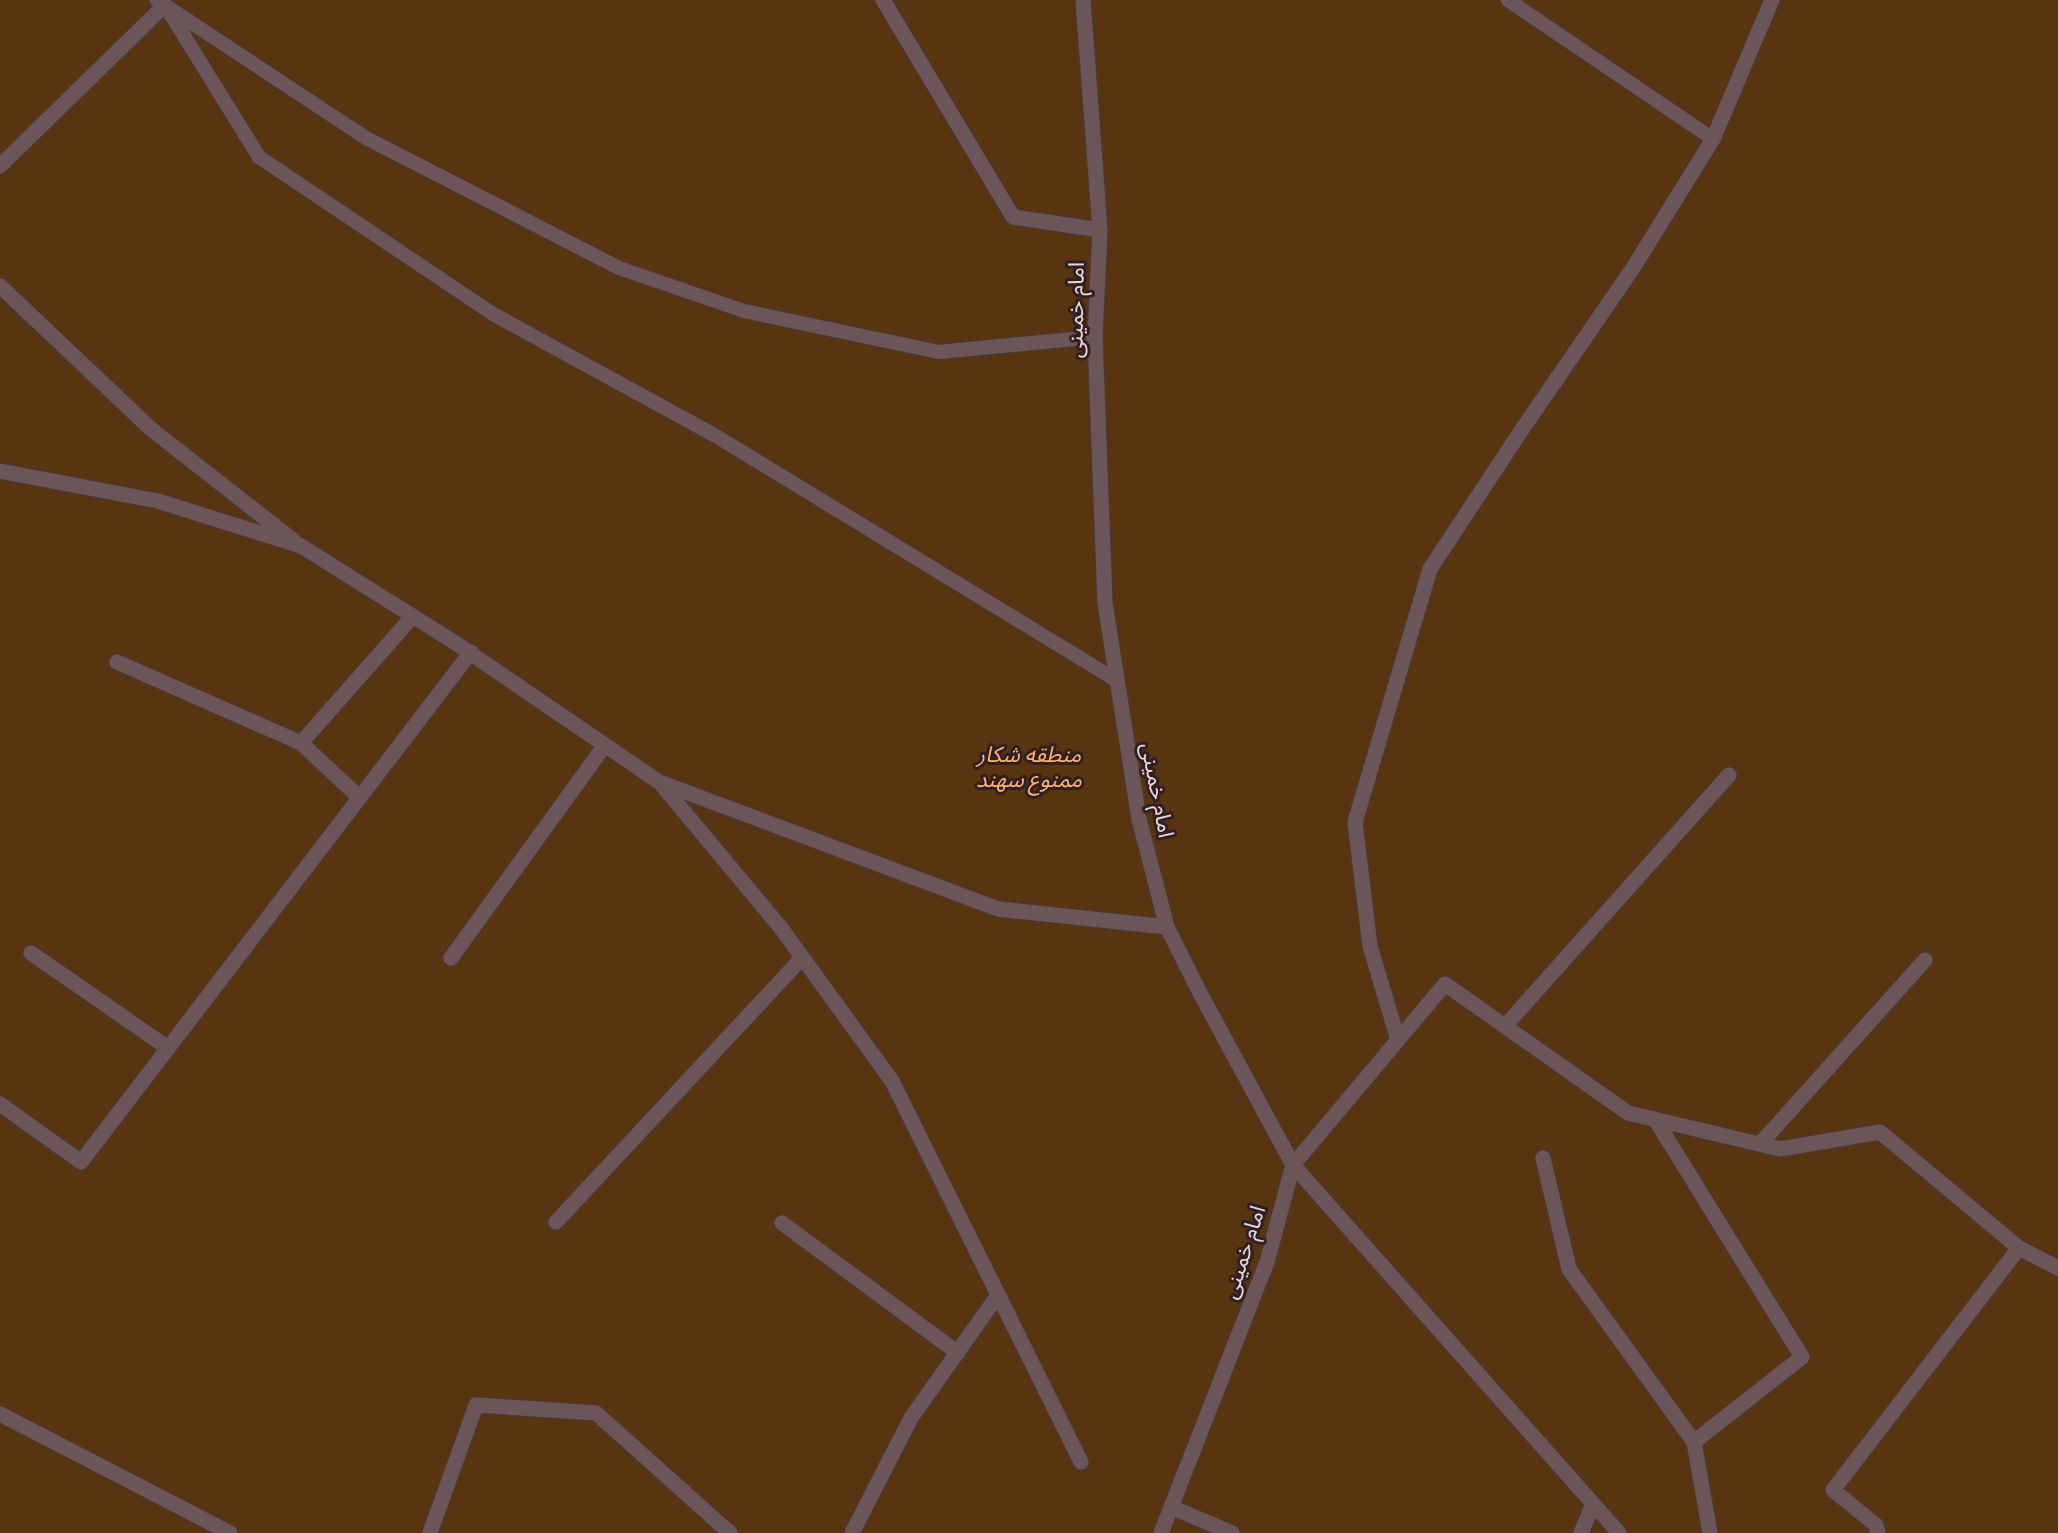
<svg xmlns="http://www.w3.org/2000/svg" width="2058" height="1533" viewBox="0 0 2058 1533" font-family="'Zilla Slab','Noto Sans Arabic',serif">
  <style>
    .green { fill: #583411 }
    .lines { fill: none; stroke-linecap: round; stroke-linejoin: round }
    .lane-casing { stroke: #4a3a3d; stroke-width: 16 }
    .street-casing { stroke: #4a3a3d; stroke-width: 17 }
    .secondary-casing { stroke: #4a3a3d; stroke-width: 17 }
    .lane { stroke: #6b5558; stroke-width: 14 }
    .street { stroke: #6b5558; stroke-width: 15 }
    .secondary { stroke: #6b5558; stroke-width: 15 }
    .labels { text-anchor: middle; stroke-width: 6; stroke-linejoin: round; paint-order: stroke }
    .street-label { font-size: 22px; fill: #e6d8da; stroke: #321f22 }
    .park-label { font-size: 22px; font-style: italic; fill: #fdb16f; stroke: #321f22 }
  </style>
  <rect width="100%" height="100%" fill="#321f22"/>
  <path class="green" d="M0,0H2058V1533H0Z"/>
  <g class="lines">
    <defs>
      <path id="lane" d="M157,0L366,138L619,268L744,311L939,352L1095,337
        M1508,0L1713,139
        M165,5L259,157L493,314L716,436L1116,680"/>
      <path id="street" d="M883,0L1013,217L1100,230
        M0,166L165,5
        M0,286L151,429L294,541
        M0,471L158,501L301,546L454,642L659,782L998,909L1167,927
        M117,662L301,743L360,798
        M301,743L413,616
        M661,784L781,928L892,1081L1081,1462
        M31,953L168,1048
        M451,958L605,745
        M1505,1026L1729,775
        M1398,1040L1370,946L1355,822L1430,569L1523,428L1633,268L1713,139L1772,0
        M0,1104L81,1162L471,652
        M1655,1119L1802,1357L1694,1442
        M1760,1144L1925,960
        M1543,1158L1569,1269L1694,1442L1710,1533
        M556,1222L802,958
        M782,1223L958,1353
        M0,1414L230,1533
        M1171,1507L1232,1533
        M430,1533L476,1405L596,1413L730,1533
        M852,1533L911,1418L998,1295
        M1581,1533L1593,1504
        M1619,1533L1293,1165L1445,984L1628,1113L1780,1149L1880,1132L2019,1248L2058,1268
        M1878,1533L1876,1525L1833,1490L2019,1248"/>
      <path id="secondary" d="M1083,0L1100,230L1095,337L1105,603L1139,819L1167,927L1200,993L1293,1165L1267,1262L1161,1533"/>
    </defs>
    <use href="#lane" class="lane-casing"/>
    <use href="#street" class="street-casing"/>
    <use href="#secondary" class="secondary-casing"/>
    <use href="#lane" class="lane"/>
    <use href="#street" class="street"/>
    <use href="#secondary" class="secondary"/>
  </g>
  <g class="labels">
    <g class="street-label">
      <text transform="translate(1075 310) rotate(-89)" y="8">امام خمینی</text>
      <text transform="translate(1158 790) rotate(79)" y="8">امام خمینی</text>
      <text transform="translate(1243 1252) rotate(-72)" y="8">امام خمینی</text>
    </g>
    <g class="park-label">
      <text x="1029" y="762">منطقه شکار<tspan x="1029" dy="25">ممنوع سهند</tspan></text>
    </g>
  </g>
</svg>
